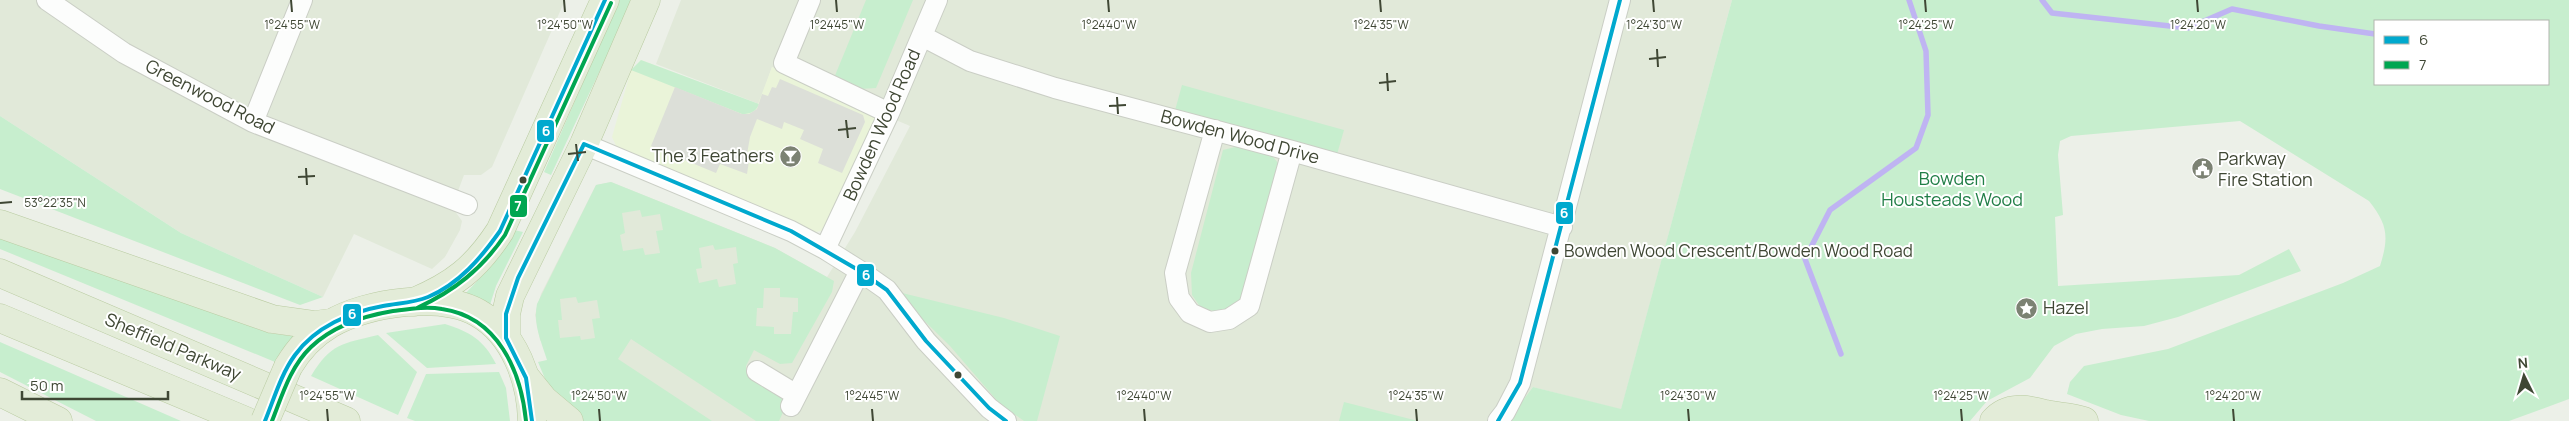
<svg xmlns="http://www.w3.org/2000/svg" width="2569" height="421" viewBox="0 0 2569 421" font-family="Manrope,sans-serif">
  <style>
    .residential { fill: #e1e9d9 }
    .commercial { fill: #eaf4d9 }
    .green { fill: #c7eece; fill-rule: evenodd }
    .parking { fill: #dcdfd8 }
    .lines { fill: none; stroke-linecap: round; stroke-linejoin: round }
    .stream { stroke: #bfb4f2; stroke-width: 5.5 }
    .minor-casing { stroke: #cacec5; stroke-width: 22 }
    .highway-casing { stroke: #b9cba1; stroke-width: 29 }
    .minor { stroke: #fcfdfc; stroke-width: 20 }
    .highway { stroke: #e3ecd8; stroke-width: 28 }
    .highway-bridge-casing { stroke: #b9cba1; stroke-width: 29; stroke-linecap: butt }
    .highway-bridge { stroke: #e3ecd8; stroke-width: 28 }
    .bus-1-casing { stroke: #fff; stroke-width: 8 }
    .bus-2-casing { stroke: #fff; stroke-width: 8 }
    .bus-1 { stroke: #00a9ce; stroke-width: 4 }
    .bus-2 { stroke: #00a651; stroke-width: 4 }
    .ticks { fill: none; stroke: #3f4734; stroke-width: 2 }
    .bus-dot { fill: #3f4734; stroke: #fff; stroke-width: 2 }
    .labels { text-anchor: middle; stroke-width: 4; stroke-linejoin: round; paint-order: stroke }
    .bus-label { font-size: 17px; fill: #3f4734; stroke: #fff; text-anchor: start }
    .street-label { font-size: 18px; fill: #3f4734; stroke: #fff }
    .poi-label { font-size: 18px; fill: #3f4734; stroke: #fff; text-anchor: start }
    .park-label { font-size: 18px; fill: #217e47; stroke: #fff }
    .ticks-label { font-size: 12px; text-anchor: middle; fill: #3f4734; stroke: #fff; stroke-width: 4; stroke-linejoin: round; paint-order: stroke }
    .line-badge { stroke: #fff; stroke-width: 2 }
    .badge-label { font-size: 14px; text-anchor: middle; font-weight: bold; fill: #fff }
  </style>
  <rect width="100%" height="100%" fill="#ecf0e8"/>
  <path class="residential" d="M0,0H565L492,167L481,175H464L452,207L462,221L460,230L445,257L432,269L354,234L323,297L181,233L0,116Z
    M681,0H1732L1621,410L1533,387L1507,421H615L540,340L535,315L541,294L596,185L611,182L775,248L827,277L855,232L910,126L772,67L759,104L656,64Z"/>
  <path class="commercial" d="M641,60L758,104L772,67L876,112L878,129L833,221L821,231L810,233L618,150L612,137L631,70Z"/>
  <path class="green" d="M619,0H633L551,175L544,172Z
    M866,0H913L876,88L860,89L834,78Z
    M1732,0H2569V399L2509,421H2149L2121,415L2067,394L2070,382L2084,366L2168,349L2343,283L2380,266C2389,237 2388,225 2369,201L2240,121L2071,136L2060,141L2058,155L2063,215L2055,217L2058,286L2239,275L2289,249L2301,271L2178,317L2144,326L2102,329L2076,334L2054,346L2030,378L1987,401L1970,421H1507L1533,387L1621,409ZM2375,21H2548V84H2375Z
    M641,60L759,104C756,112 750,114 742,114L631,70Z
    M1182,85L1344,130L1336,158L1174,114Z
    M0,116L181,233L323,297L300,305L0,189Z
    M1239,146L1270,153L1278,163L1243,299L1222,313L1201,308L1192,295L1191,273L1223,150Z
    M611,182L775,248L834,281L832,292L792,363L780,364L754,350L746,366V371L790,397L779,421H756L631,339L618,359L712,421H579L553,398L538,362L547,360C541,341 533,324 537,304L596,185ZM640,210L642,217L660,214L663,230L656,231L660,253L645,255L643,248L623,251L620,235L625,233L622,213ZM713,245L715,250L736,247L738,263L733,264L736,284L719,287L717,279L699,283L696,269L702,268L699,248ZM764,288H780V297L798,298V312H793L791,334H774V327L756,326L757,308H763ZM576,297L578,303L597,300L600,318L592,319L595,338L581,340L580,336L560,338L558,320H562L560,299Z
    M514,230L523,232L496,286L489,308L464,295C483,275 502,256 514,230Z
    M0,237L269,333L300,337L288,353L281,351L275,362L0,249Z
    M894,291L1004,318L1060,336L1037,421H1024L1000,404L950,346Z
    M445,324C470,332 484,340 496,364L427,368L386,333Z
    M378,335L417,372L398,415L311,376C331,343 342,344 378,335Z
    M0,342L181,421H96L0,372Z
    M499,372L506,388L510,421H415L407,418L426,374Z
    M1344,402L1418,421H1339Z"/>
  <path class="parking" d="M780,79L863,115L865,122L842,173L818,163L823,149L800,139L804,130L784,122L782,129L757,119L750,137L746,160L749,161L747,174L720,164L716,173L651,146L675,87L742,114H749L757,109L762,94L768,96L772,87L776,88Z"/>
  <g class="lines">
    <path class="stream" d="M2042,0L2052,13L2188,28L2232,9L2319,26L2375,34
      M1841,354L1805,259L1830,210L1916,148L1928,115L1926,51L1909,0"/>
    <defs>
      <path id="minor" d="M47,0L124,53L253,122L467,205
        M810,0L784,63L889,113
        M922,36L970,61L1055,88L1292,151L1562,227
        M253,122L302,0
        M1215,130L1175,273L1179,298L1190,313L1210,322L1229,319L1249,306L1292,151
        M584,144L791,231L825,249L860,271L887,290L926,341L989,408L1006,421
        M825,249L889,113L937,0
        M757,371L795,394
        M791,406L860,271
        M1498,421L1505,412L1520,383L1620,0"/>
      <path id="highway" d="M0,224L272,319L315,325L330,323
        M0,273L346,421
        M414,302C454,285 476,268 500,231L605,0
        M0,318L246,421
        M506,338V314L510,296L584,144L646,0
        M288,367C298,350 313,334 330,324C367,302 440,292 478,313C515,334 531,381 532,421
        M527,379L544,400L569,421
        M0,392L58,421
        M1994,421C2008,405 2027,409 2045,414C2058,417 2069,416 2084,421"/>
    </defs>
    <use href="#minor" class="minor-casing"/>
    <use href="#highway" class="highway-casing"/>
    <use href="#minor" class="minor"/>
    <use href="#highway" class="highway"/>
    <defs>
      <path id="highway-bridge" d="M265,421L288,367"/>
    </defs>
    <use href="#highway-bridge" class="highway-bridge-casing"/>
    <use href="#highway-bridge" class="highway-bridge"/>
    <defs>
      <path id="bus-1" d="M265,421C274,399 281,374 295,355C315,327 350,312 383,306C399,303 413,303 428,297C459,284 481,258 500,231L605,0
        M532,421L526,378L506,338V314L518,278L584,144L791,231L860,271L887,290L926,341L989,408L1006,421
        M1498,421L1520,383L1620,0"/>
      <path id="bus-2" d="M417,308C454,291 482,269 505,235L611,3
        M272,421C282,396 290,367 311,347C333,326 363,316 393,311C409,309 426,306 442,309C498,317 521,371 526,421"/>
    </defs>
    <use href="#bus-1" class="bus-1-casing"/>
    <use href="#bus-2" class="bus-2-casing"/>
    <use href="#bus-1" class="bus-1"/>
    <use href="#bus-2" class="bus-2"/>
  </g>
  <path class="ticks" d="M291,0L292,12M564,0L565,12M836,0L837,12M1108,0L1109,12M1380,0L1381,12M1653,0L1654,12M1925,0L1926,12M2197,0L2198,12M1657,49L1658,67M1649,59L1666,57M1387,73L1388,91M1379,83L1396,81M1117,97L1118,114M1109,106L1126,105M846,120L848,138M838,130L856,128M576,144L578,161M568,154L586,152M306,168L307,185M298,177L315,176M0,203L12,202M327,409L328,421M599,409L600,421M872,409L873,421M1144,409L1145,421M1416,409L1417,421M1688,409L1689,421M1961,409L1962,421M2233,409L2234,421"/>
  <defs>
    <symbol id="bar-disc" viewBox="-11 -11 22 22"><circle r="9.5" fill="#7c8273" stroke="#fff"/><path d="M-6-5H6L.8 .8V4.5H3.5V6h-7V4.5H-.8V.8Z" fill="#fff"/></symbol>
    <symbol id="civic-disc" viewBox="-11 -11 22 22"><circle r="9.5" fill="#7c8273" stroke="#fff"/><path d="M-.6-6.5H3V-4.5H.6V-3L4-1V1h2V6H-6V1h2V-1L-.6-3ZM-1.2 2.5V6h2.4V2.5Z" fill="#fff"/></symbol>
    <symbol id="sight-disc" viewBox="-11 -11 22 22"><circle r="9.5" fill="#7c8273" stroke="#fff"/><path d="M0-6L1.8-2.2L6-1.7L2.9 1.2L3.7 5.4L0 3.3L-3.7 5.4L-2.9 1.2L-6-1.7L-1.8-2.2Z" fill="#fff"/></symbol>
  </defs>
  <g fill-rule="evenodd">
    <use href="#bar-disc" x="778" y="144" width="25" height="25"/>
    <use href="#civic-disc" x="2190" y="156" width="25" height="25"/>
    <use href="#sight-disc" x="2014" y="296" width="25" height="25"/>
  </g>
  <g class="bus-dot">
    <circle cx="523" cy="180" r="4.5"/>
    <circle cx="1555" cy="251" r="4.5"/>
    <circle cx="958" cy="375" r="4.5"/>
  </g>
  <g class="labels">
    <g class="bus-label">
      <text x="1564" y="257">Bowden Wood Crescent/Bowden Wood Road</text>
    </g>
    <g class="street-label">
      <text transform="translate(210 97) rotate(27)" y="6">Greenwood Road</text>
      <text transform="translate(882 125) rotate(-66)" y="6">Bowden Wood Road</text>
      <text transform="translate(1240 137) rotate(15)" y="6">Bowden Wood Drive</text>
      <text transform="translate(173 347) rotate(23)" y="6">Sheffield Parkway</text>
    </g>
    <g class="poi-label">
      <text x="774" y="162" text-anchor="end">The 3 Feathers</text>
      <text x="2218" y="165">Parkway<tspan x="2218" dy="21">Fire Station</tspan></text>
      <text x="2043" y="314">Hazel</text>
    </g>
    <g class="park-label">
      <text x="1952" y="185">Bowden<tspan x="1952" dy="21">Housteads Wood</tspan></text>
    </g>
  </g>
  <g class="ticks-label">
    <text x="292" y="29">1°24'55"W</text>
    <text x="565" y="29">1°24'50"W</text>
    <text x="837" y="29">1°24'45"W</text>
    <text x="1109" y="29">1°24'40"W</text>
    <text x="1381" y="29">1°24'35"W</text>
    <text x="1654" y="29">1°24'30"W</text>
    <text x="1926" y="29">1°24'25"W</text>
    <text x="2198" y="29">1°24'20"W</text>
    <text x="55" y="207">53°22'35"N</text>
    <text x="327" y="400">1°24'55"W</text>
    <text x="599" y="400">1°24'50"W</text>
    <text x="872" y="400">1°24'45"W</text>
    <text x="1144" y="400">1°24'40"W</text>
    <text x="1416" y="400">1°24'35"W</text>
    <text x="1688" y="400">1°24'30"W</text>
    <text x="1961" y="400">1°24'25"W</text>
    <text x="2233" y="400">1°24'20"W</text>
  </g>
  <g class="line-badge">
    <rect x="536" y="119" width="19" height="24" rx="5" fill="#00a9ce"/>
    <rect x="509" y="194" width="19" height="24" rx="5" fill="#00a651"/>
    <rect x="1555" y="201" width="19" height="24" rx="5" fill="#00a9ce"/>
    <rect x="856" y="263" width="19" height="24" rx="5" fill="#00a9ce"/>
    <rect x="342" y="303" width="20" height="24" rx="5" fill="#00a9ce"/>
  </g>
  <g class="badge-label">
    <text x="546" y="136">6</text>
    <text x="518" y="211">7</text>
    <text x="1564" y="218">6</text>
    <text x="866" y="280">6</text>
    <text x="352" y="319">6</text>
  </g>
  <rect x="2374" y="20" width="175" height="65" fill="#ffffff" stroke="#b2b5ae"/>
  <rect x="2384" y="36" width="25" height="8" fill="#00a9ce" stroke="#b2b5ae"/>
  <text x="2419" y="45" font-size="15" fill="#3f4734">6</text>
  <rect x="2384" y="61" width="25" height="8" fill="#00a651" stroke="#b2b5ae"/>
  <text x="2419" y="70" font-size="15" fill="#3f4734">7</text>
  <g transform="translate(2524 376) rotate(355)" stroke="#ffffff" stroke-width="4" paint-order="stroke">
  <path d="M0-4L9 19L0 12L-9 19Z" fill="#3f4734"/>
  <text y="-8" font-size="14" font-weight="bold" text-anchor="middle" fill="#3f4734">N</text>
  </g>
  <path d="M22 391v8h146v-8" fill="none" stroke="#3f4734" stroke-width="2.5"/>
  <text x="30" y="391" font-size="15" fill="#3f4734" stroke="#ffffff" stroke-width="4" paint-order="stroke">50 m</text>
</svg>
